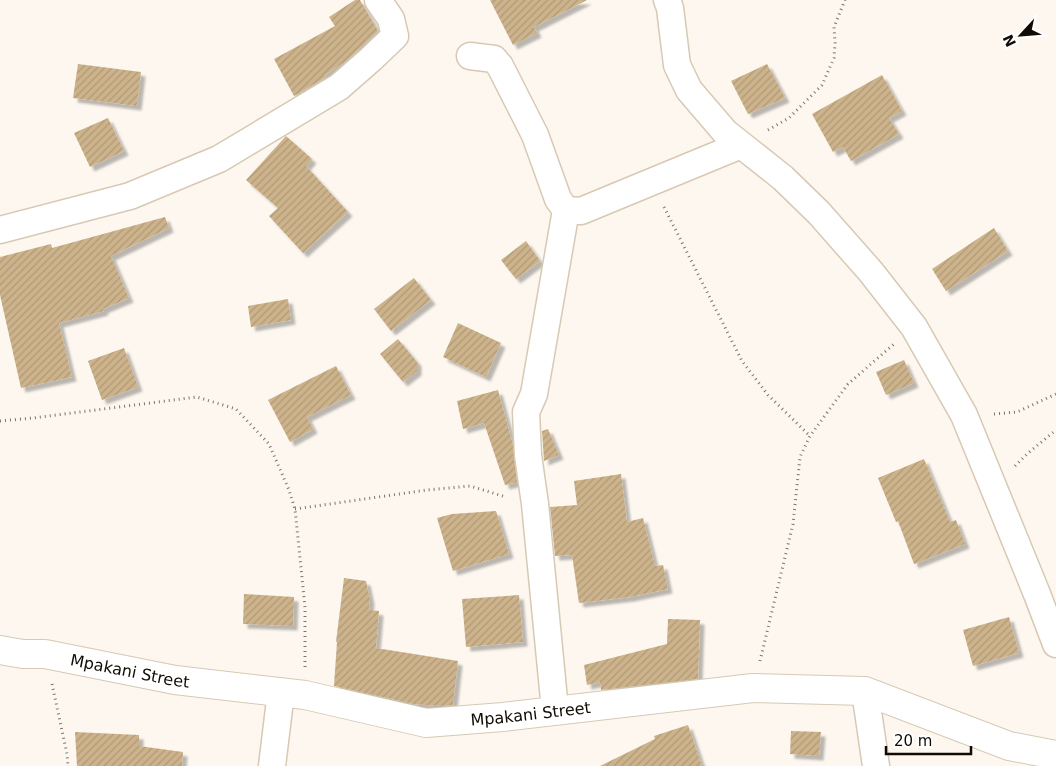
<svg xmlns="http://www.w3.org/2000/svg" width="1056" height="766" viewBox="0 0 1056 766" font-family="'DejaVu Sans',sans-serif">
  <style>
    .building { fill: url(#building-hatch); filter: url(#shadow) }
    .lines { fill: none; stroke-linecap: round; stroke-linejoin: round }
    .street-casing { stroke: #d7c9b4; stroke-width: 29 }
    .secondary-casing { stroke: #d7c9b4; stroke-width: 30 }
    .path { stroke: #7b756f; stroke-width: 3; stroke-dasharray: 1 4; stroke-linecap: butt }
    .street { stroke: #fff; stroke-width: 26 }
    .secondary { stroke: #fff; stroke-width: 28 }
    .labels { text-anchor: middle; stroke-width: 4; stroke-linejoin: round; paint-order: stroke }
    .street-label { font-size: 16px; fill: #100b05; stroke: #fff }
  </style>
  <defs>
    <pattern id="building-hatch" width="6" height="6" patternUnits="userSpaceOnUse" patternTransform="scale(1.25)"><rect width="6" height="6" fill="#cdb38b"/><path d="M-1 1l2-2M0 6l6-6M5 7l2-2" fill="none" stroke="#af9976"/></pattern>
    <filter id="shadow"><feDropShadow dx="4.5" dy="4.5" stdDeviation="1" flood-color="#0004"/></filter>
  </defs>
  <rect width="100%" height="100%" fill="#fdf7ef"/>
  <path class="building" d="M355,0H360L378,31L346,61L325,75L326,77L294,96L274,59L335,26L329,17Z
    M490,0H587L534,27L537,33L513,45Z
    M78,64L141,72L137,106L73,98Z
    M767,64L785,98L748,114L731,81Z
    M882,75L902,111L889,118L899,134L851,161L843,147L833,152L812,114Z
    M108,118L124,151L90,167L74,133Z
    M286,136L312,159L306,166L348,212L303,253L269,216L278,208L246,180Z
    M165,217L169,228L111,256L129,298L103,309L104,311L59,323L72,377L21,388L0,295V257L51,244L52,248Z
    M994,228L1008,251L946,291L932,269Z
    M526,241L540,261L516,279L501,260Z
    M414,278L431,300L391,331L374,309Z
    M288,299L291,320L251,327L248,306Z
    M458,323L501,343L486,377L443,357Z
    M398,339L417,362V371L403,382L380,354Z
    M124,348L138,387L102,400L88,361Z
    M904,360L914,383L886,395L876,372Z
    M336,366L351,395L307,417L313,429L290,442L268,400Z
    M498,390L513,445L517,482L505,485L484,423L463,429L457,401Z
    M548,429L559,455L544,461L542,431Z
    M924,459L950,522L956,520L965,544L914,564L898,521L896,522L878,478Z
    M621,474L627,522L643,518L655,566L663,565L668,589L630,597L579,603L572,555L555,556L550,507L577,505L574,481Z
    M496,511L509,554L453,571L437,518L452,514Z
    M344,578L366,581L370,600L369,610L379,611L376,648L458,661L453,705L440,706L414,704L334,686L337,642H336Z
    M244,594L294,597L293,626L243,624Z
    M519,595L523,642L466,647L462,599Z
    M1009,617L1019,653L973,666L963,630Z
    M668,619L700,620L698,679L601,690L600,682L587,685L584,665L667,644Z
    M688,725L702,766H600L655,739L654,736Z
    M791,731L821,732L819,756L790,754Z
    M75,732L139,735V746L183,752L182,766H77Z"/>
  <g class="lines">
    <defs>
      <path id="street" d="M667,0L670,8L677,65L689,90L725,132L783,178L819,213L871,272L914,327L964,415L1037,594L1056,644
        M470,56L494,59L500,66L535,135L558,199L566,210L581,211L741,145
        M0,230L130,196L219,159L339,87L371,59L395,36L391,19L378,0
        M865,691L876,766
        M555,710L535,504L528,455L526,412L534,394L566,210
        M272,766L281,692"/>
      <g id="secondary">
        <path id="s1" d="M0,650L23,654H45L175,680L305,695L426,723L503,717L753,688L865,691L1009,746L1056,755"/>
      </g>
    </defs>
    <use href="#street" class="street-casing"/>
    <use href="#secondary" class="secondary-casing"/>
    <path class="path" d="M768,130L789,118L822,85L834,58L835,43L834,27L845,0
      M664,207L742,361L768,395L810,436
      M994,414L1017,412L1056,394
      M0,421L33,418L197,397L236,409L269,444L289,490L295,509L305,607V667
      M1015,466L1027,454L1056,430
      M295,509L427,490L470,486L506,497
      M760,661L793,524L800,457L810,436L848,384L894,344
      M52,684L67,754L68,766"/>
    <use href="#street" class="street"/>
    <use href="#secondary" class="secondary"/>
  </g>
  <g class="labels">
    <g class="street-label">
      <text dy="6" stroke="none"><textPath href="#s1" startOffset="132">Mpakani Street</textPath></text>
      <text dy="6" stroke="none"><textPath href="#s1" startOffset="538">Mpakani Street</textPath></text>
    </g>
  </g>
  <g transform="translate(1021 35) rotate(244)" stroke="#ffffff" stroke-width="4" paint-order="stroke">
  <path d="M0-4L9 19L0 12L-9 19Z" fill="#100b05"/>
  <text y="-8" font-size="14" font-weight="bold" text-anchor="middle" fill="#100b05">N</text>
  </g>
  <path d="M886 746v8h85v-8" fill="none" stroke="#100b05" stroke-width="2.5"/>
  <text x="894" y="746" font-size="15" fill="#100b05" stroke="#ffffff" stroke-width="4" paint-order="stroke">20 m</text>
</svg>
